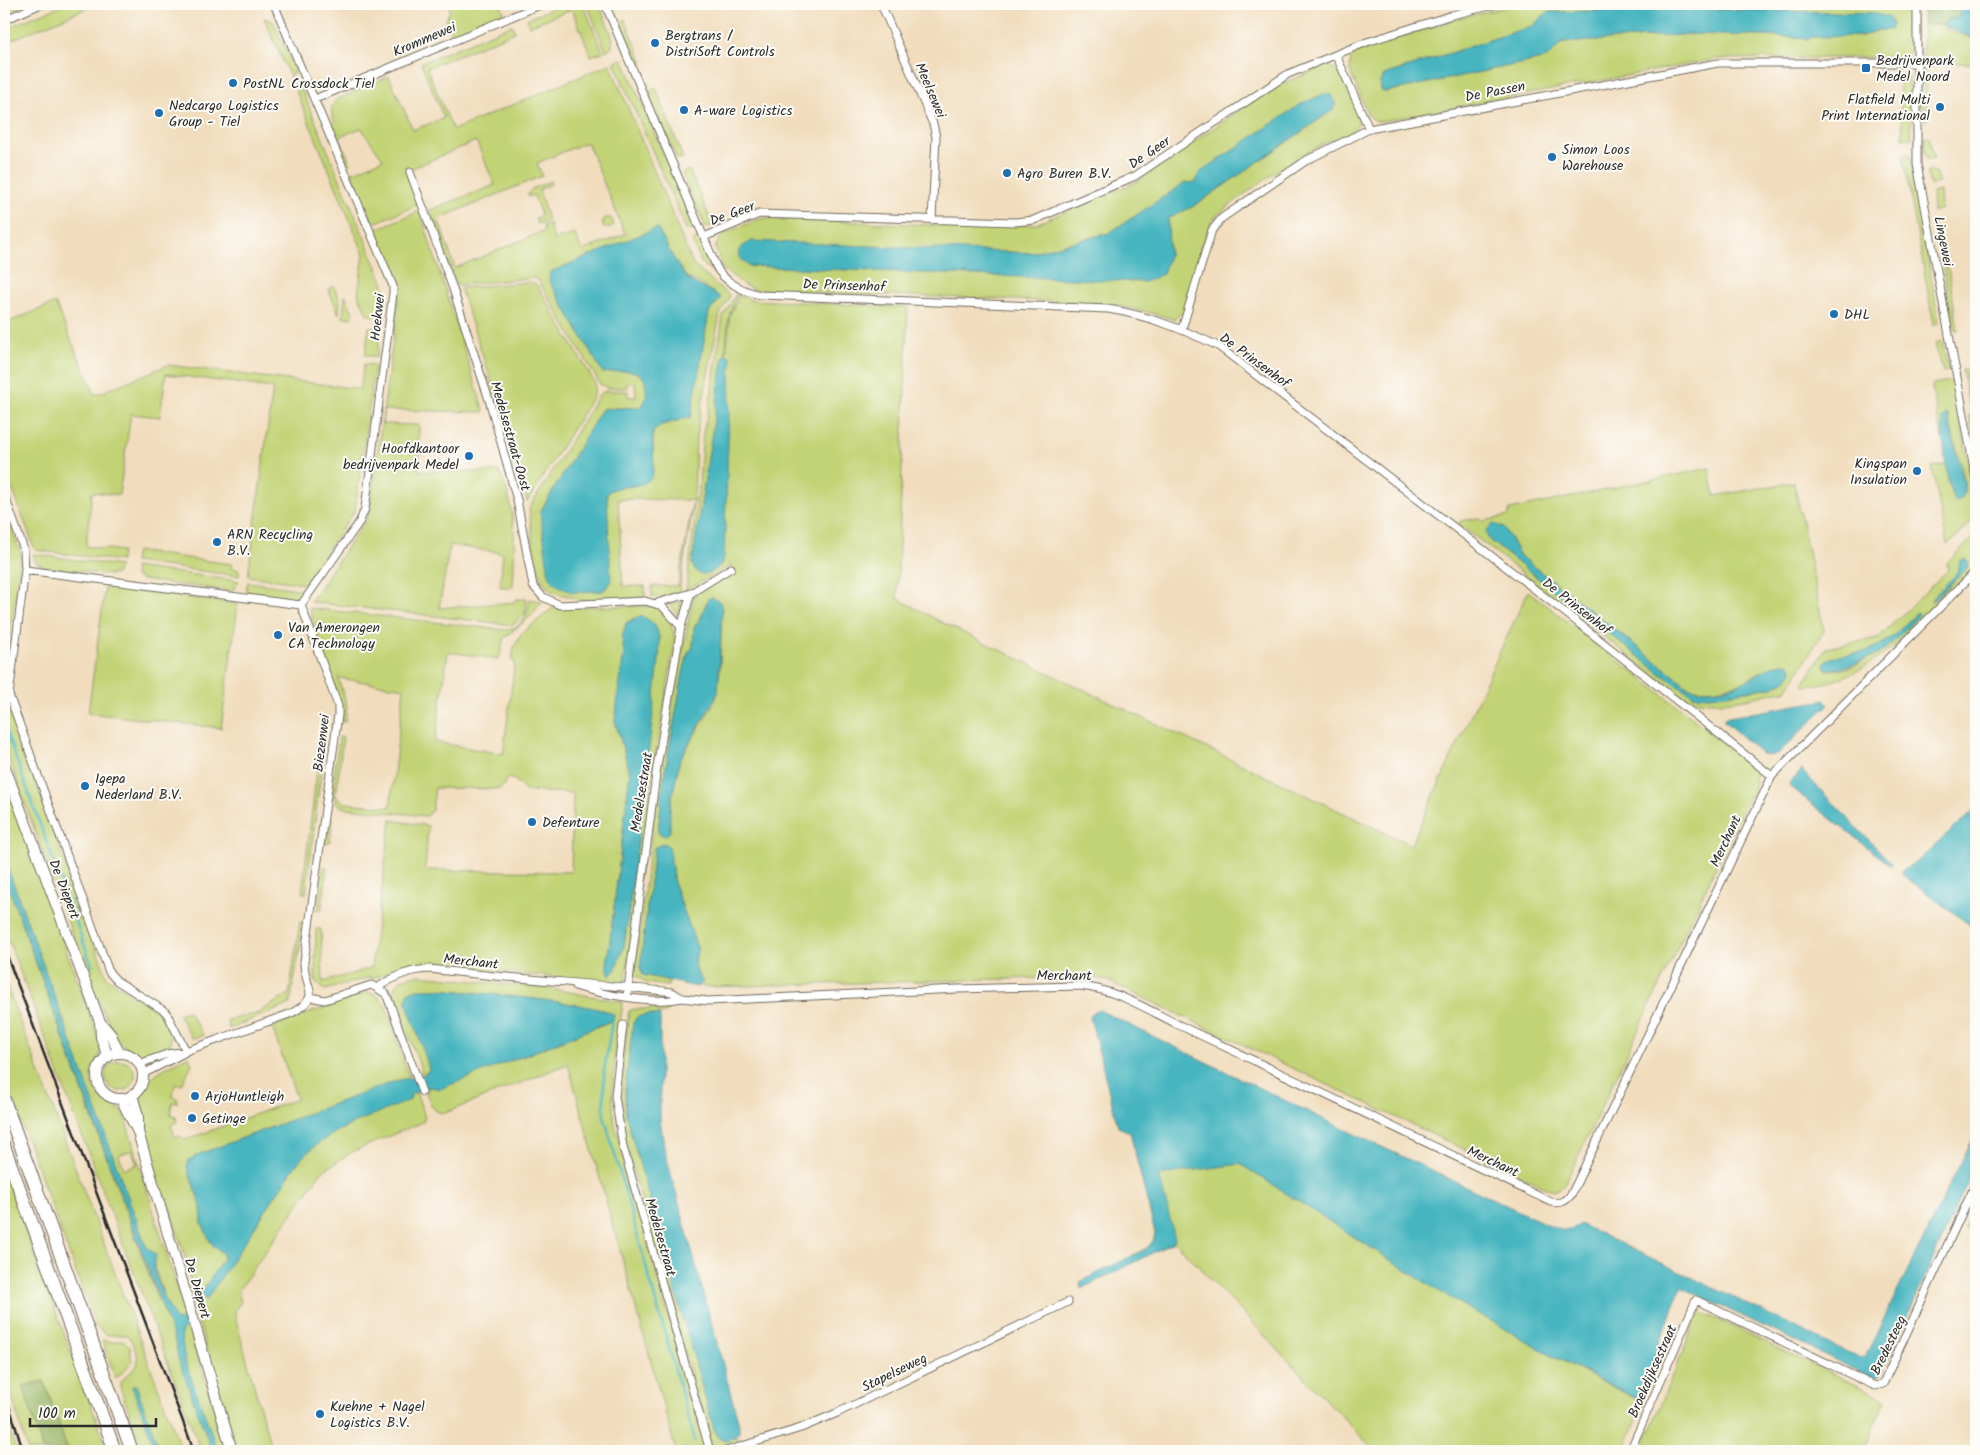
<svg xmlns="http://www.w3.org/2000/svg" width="1980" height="1455" viewBox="0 0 1980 1455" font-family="Kalam,sans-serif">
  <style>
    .green { fill: #c2d375; stroke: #767f50; fill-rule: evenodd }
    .forest { fill: #99b566; stroke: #627048 }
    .water { fill: #46b5c0; stroke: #387076 }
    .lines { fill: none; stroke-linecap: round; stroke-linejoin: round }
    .stream { stroke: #46b5c0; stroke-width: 2.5 }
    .minor-casing { stroke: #70695e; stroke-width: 9 }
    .secondary-casing { stroke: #70695e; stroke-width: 12 }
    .motorway-casing { stroke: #70695e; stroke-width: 14 }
    .minor { stroke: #fff; stroke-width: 7 }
    .secondary { stroke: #fff; stroke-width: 10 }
    .motorway { stroke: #fff; stroke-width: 12 }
    .rail { stroke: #2b2b2b; stroke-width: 2.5 }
    .poi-dot { fill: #1f6fb2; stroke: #fdfcf7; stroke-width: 2 }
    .labels { text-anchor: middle; stroke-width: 4; stroke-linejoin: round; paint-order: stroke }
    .poi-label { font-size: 14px; fill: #2b2b2b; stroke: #fdfcf7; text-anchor: start }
    .street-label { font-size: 14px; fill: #2b2b2b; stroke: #fdfcf7 }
  </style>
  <rect width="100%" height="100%" fill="#fdfcf7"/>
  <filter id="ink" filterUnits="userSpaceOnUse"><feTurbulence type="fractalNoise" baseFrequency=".02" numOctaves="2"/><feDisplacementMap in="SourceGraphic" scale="10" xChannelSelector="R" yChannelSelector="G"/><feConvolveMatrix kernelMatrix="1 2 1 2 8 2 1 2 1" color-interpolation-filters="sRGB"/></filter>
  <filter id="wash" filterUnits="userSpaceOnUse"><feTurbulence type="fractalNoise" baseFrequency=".0096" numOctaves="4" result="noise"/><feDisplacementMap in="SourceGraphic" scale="20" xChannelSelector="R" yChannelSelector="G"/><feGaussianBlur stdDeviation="1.12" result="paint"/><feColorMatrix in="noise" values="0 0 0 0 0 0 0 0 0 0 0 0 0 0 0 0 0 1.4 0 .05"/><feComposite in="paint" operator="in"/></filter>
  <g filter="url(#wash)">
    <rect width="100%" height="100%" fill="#f1ddbd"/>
    <path class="green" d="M4,4H28L4,14Z
      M66,4H97L4,43V29Z
      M448,4H500L504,13L453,35L445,21L450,10Z
      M562,4H583L603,52L591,56L572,9L529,26L527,19Z
      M587,4H599L613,38L612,46L606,51Z
      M1519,4H1914C1914,20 1921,51 1902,57L1717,59L1383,121H1376L1368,115L1350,71L1351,58L1356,52L1459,18ZM1691,9L1872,13L1892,21L1890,30H1879L1861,36L1813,37L1807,39L1799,37L1692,34L1562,43L1546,58L1385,92L1381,90L1380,82L1384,75L1532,26L1548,12Z
      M264,18L273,21L295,70L290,77Z
      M625,19L643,63L639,65L620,23Z
      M1923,24L1944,25L1947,30L1976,39V63L1927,64V120L1922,119Z
      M512,25L515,32L427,68L453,130L610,64L693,265L730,296L720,314L696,435L694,500L679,593L662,597H652V586H678L693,500L618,499L623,586H645V598L579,601C570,594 560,596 550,590C534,581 532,528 529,509L599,395L605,391H628V397H636L635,382L627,383V388H607L600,384L538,280L534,278L456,285L430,210L495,185L476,141L406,171L419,204L377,222L372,221L351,171L354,172L383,159L361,128L339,137L351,164L348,165L332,125L335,123C331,114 329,108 336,100L389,76L413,130L444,118L421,63ZM587,142L625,234L582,251L575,234L554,240L549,223L543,225L544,231L455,268L438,219L542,176L537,163ZM681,268L686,277L703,285L710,293L721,298L709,312L691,417L661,425L653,432V473C648,476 642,484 637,485C625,489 616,483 607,494L608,587L602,591L572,592L602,409L641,407L644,404C649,392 647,378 637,371Z
      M623,59L695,228L687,231L614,62Z
      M1326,65C1340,69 1343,78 1348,90C1352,99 1363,116 1357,126C1351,135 1336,138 1327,142C1291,159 1246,192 1215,217L1208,228L1183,312L1174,319L1135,309L1095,303L756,290L744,285L722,268L715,248L720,238L725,233L757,220L766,218L978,227L1036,224L1136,182L1241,109L1280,85ZM1316,122L1194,206L1168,218L1169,255L1030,276L749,266L899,248L1031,253L1109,233L1185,183L1196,182Z
      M1909,76L1912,138H1903L1899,78Z
      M300,85L384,284L381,317L367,314L358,294L364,254L296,91Z
      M656,88L683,158L677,159L648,92Z
      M1924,137H1929L1934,159H1926Z
      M1910,154L1939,322L1934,325L1903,155Z
      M689,170L713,225L706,228L682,173Z
      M1927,171L1935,172L1939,182L1930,186Z
      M550,181L551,184L539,190L548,220L537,224L535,218L541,216L534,195L528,197V193L532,189Z
      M1940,191L1941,209L1933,212L1932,193Z
      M420,211L484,412L384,410L382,424L419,425V471L499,472C517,505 515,551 513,587H500L503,553L450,545L439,608L515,602L516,599H527L525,614L513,625L310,602L369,515L400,290L376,229Z
      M602.5 223a5.5 5.5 0 1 1 11 0a5.5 5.5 0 1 1-11 0Z
      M699,238L714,274L701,262L692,241Z
      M1940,238L1947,259L1942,261L1936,239Z
      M1943,268H1948L1958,330L1954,329Z
      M531,282L537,285L595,383L594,395L527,502L496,395L460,288Z
      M334,286L340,301L339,314L328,289Z
      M736,294H738C725,319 729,328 725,354C713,423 703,493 692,563L695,570L700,574L721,565L722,562L731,358L726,355L730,314L740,295L751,300L908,307L897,598L941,622L1411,845L1528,591L1690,716L1755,770V785L1564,1186L1555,1190L1546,1188L1104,979L1081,977L703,987L700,985L703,982C695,974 693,959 698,950L674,884L669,847L664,843L654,848L640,968L643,975L668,980V986L647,983L634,974L659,773L692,603L696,593L733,571L730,566L686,590L699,485L703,432L709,408L723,316ZM708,599L722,609L720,669L716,700L680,759L664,836L658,832L664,777L683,673L688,653L693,647L694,633Z
      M345,295L354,315L352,318L343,317Z
      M55,303L95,395L168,365L360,389L364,364L375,365L355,510L304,584L248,576L273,388L166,374L160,417L131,414L119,495L92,492L86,546L122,551L121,561L35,550L4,466V324Z
      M369,327L381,329L377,357L365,355Z
      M1942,341L1949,370L1943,372L1935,343Z
      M1966,369L1972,402L1969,404L1962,370Z
      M1951,381L1953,382L1976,502V518L1947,545L1932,467L1947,464L1950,479L1961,499C1972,479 1951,440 1949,417L1948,415L1943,421L1942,439L1932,388L1933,384Z
      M1974,414L1976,447L1969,415Z
      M1709,468L1715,496L1794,482L1824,631L1787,690C1751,697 1713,711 1678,694L1459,524L1460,521L1479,518L1484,521L1508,516L1510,510ZM1510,537L1520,556L1690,688L1701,690L1716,689L1745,682L1760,672L1792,667L1788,679L1772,687L1734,693L1693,695L1661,674L1489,540Z
      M4,507L21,554L4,680Z
      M1976,535V561L1970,571C1923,618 1876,681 1804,686V683L1826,648L1878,638L1948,570L1947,563ZM1958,567L1967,568L1933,602L1931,599L1957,573ZM1917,613C1893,638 1866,672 1827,670L1828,659L1861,653L1885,644Z
      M136,551L231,564L232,568L239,570V576L134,562Z
      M33,554L120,566L116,574L110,575L44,567L36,562Z
      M134,567L239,581L232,591L142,580L135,576Z
      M248,582L305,590C293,606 266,596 249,594L246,589Z
      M105,587L238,604L221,728L88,713Z
      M530,599L542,602L531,616L504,638L499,659L448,652L435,742L503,754L515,661H512L514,647L522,633L554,607L652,606C668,612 673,626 675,641L653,772L625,983L419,965L398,969L371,979V977L325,990L315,981L316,929H321L323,982L371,968L391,820L428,826L425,870L571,872L573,793L525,791L515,780L507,778L504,785L499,789L435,788L432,810L427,816L346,808L338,805L332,793L339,737H343L336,796L345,803L390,807L404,688L338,678L347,706L345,722L341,721L343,711L309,608L505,630C524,628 527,615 530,599ZM634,618L660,637L641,818L624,946L607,966L630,772L615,721L624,652L622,638L626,623Z
      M682,600L679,616L669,605Z
      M4,695L107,978L158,1012L168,1023L172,1032L169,1049L156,1055L143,1056L130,1051L117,1040L91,986L4,745Z
      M320,746L324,747L306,893H302Z
      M4,778L100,1043V1054L91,1075L92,1086L105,1101L115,1104L124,1115L227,1451H201L4,929V875L158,1300L165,1298L153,1264L156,1255L146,1247L4,858ZM132,1150L137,1164L124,1169L119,1155Z
      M333,819L330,842L325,843L329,823Z
      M323,866L327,867L322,909L318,910Z
      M300,922L304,924L290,1004L229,1029L227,1020L256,1014L289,994Z
      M420,975L558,990L623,1002C617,1043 609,1083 615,1125L706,1451H687L686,1449L676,1451L568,1064L445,1113C432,1113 430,1103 426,1092L428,1091L427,1088L522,1057L613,1020L614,1015C597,1002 470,993 440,989H417L429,1070L423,1075L393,993C397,979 406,976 420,975Z
      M4,979L182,1451H143L120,1387C123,1369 146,1373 135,1349C133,1344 131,1339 127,1335H107L96,1327L4,1076Z
      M366,992L375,994L385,1003L410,1080L396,1081L197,1155L189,1160L187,1167L201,1206L202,1223L211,1243L223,1254V1259L200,1295L296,1165C323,1130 371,1117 409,1100L411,1094L416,1092L425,1117L423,1122L354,1151L321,1172L238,1291L241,1302L235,1310V1316L272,1451H237L193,1304L188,1266L167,1199L159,1190L139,1110C139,1076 162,1070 189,1056L192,1064L182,1084H175L173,1097L177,1098V1102L172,1103L171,1115L176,1116L177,1122L171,1125L175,1137L180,1136L185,1140L297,1099L272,1027Z
      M633,1009H667V1012C658,1016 648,1015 637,1017L633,1023L625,1089V1109L714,1429L720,1439L728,1440L737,1436L740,1445L724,1450H712L625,1142L619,1094L629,1011Z
      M188,1011L204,1036L192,1038L178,1014Z
      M105 1076a15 15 0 1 1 30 0a15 15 0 1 1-30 0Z
      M1234,1163L1240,1164C1372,1248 1503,1334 1644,1403L1624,1451H1375L1174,1241L1158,1175Z
      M4,1169L17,1207L108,1451H68L44,1381L24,1386L43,1451H28L4,1370Z
      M1976,1201V1234L1964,1228Z
      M1699,1313L1712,1317L1886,1399L1863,1451H1641Z
      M102,1340L110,1342L123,1340L130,1347L132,1362L116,1379Z
      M4,1411L16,1451H4Z"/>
    <path class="forest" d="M1923,4H1965L1958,18L1948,19L1944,25L1923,24Z
      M44,1381L68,1451H43L23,1386Z"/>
    <path class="water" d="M1965,4H1976V39L1944,26L1947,20L1958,18Z
      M1691,9L1872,13L1888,17L1892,25L1890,30H1879L1861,36L1813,37L1807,39L1799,37L1692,34L1562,43L1547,58L1385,92L1381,90L1380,82L1384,75L1532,26L1548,12Z
      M1324,94L1331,95L1336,103L1333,110L1194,206L1168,218L1169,255L1163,274L1145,282L749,266L739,258L740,248L752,241L1031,253L1109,233L1185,183L1196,182L1199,173L1301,104Z
      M657,228C664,239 679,271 688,279C696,286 713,290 721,298L709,312L691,417L661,425L653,432C652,445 655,459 653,472C649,493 618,480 607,494L611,583L602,591L571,592L555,584L549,575L540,512L602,409L641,407C646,401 647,395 646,388C645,364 620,372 603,373L549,281L550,272Z
      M729,355L731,358L724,557C720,569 712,574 700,574L694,569L692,563L723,361L724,356Z
      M1947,414L1964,483C1965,490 1965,499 1956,501C1946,495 1942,431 1943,417Z
      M1493,523L1504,528L1520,556L1690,688C1707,693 1727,689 1744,682C1758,677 1775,658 1790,664L1792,671L1788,679L1772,687L1711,696L1693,695L1661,674L1489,540L1486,532Z
      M1964,559L1968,562L1967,568L1932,601L1931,599L1956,574L1960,561Z
      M712,597L720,602L722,609L718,693L680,759L670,807V832L664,836L658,832L664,777L683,673L688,653L693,647L694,627L700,620L708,599Z
      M1917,613L1919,615C1908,626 1898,638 1886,648C1876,656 1838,673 1825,668L1824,663C1829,654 1854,655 1864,652C1887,645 1900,629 1917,613Z
      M640,616C662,622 660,641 659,660L641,818L624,946L615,971L610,976L607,966L630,772L615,721L624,652L622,638L626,623Z
      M1825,700L1829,704L1779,753L1770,756L1762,754L1724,721V718Z
      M1802,770L1805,774L1892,864L1890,865L1789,786L1790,783Z
      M1976,804V927L1970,925L1900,873L1927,853L1972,812Z
      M664,843L669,847L674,884L698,950C693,959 695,974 703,982L697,987L643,975L640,968L654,848Z
      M4,858L146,1246L156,1255C156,1258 154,1260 154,1263C152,1273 170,1313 177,1321L185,1319L188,1325L181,1333L185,1361L218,1451H212L179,1362L175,1342L4,875Z
      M418,989H440C470,993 597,1002 614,1015L613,1020L440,1089L430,1087L411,1094L410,1100C371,1117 323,1130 296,1165L206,1300L200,1295L223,1259V1254L211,1243L202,1223L201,1206L187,1167L189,1160L197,1155L396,1081C407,1077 421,1080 429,1070L427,1061L406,1001L409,992Z
      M1099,1010L1350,1132L1559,1230H1571L1580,1224L1860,1358L1865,1357L1976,1132V1163L1881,1375L1873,1378L1681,1287L1638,1399L1540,1349L1437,1290L1240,1164L1159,1175L1175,1239L1172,1243L1081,1289L1080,1282L1147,1248L1153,1241L1155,1233L1130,1132L1118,1127L1090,1017L1094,1011Z
      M650,1014L660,1016V1120L665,1152L739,1424V1433L728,1440L720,1439L714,1429L626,1116L625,1089L633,1023L637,1017Z
      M136,1385L160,1451H156L132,1386Z"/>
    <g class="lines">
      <path class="stream" d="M4,726L92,966
        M612,1021L604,1071V1116L695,1441"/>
    </g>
  </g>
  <g filter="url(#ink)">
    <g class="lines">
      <defs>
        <path id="minor" d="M274,4L393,286V293L365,509L360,521L301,605
          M605,4L716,266C723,282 745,292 761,295L1108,309C1147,315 1182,329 1218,346L1563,611L1772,776
          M881,4L933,124L936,137L932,220
          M1917,4V164L1976,479
          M4,20L41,4
          M1336,55L1369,129
          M315,99L542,4
          M410,172L452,286L490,403L517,500L533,586L543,597L560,605L645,601L662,606L681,627
          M704,237L759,214L1015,222L1034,220L1135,176L1288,74L1367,42L1452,15L1497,4
          M1182,329L1212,230L1222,218L1307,160L1369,129L1718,63H1917
          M4,494L24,550L25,570
          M657,603L691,593L731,568
          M575,986C600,994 657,1005 682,998
          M377,988L386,994L390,1004L422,1092
          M627,996L657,767L681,627L691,593
          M310,997L325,1000L371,985L377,988C395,976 408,970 430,969C510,979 591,983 672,992L682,998L708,1001L958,989L1079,986C1116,989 1146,1009 1179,1025L1551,1202C1560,1204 1565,1202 1571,1195L1772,776L1976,571
          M623,1025L615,1096L623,1147L710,1451
          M186,1051L166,1012L117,981L109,972L9,695L25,570L301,605
          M139,1064L167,1054L186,1051L292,1013C324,995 304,989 304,962L338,715V706L301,605
          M143,1074L184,1053
          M726,1451L801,1428L837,1413L1068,1302
          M1630,1451L1696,1300L1875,1386L1883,1384L1976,1183"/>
        <path id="secondary" d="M4,765L100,1022L101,1037L108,1057
          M100,1022L111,1035L119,1053
          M97 1076a23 23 0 1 1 46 0a23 23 0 1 1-46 0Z
          M132,1095L138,1116V1131
          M121,1099L138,1132L232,1451"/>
        <path id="motorway" d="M4,1100L132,1451
          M4,1146L115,1451"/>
      </defs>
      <use href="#minor" class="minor-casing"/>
      <use href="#secondary" class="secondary-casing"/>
      <use href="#motorway" class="motorway-casing"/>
      <use href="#minor" class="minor"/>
      <use href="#secondary" class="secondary"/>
      <use href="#motorway" class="motorway"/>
      <path class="rail" d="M4,948L194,1451
        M4,1389L23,1451"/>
    </g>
  </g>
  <g class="poi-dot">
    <circle cx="655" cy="43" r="5"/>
    <rect x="1861" y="63" width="10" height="10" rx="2.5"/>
    <circle cx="233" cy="83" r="5"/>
    <circle cx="1940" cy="107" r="5"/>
    <circle cx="684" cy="110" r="5"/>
    <circle cx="159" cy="113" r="5"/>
    <circle cx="1552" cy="157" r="5"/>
    <circle cx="1007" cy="173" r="5"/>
    <circle cx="1834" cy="314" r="5"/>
    <circle cx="469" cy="456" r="5"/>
    <circle cx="1917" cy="471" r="5"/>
    <circle cx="217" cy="542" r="5"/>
    <circle cx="278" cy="635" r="5"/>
    <circle cx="85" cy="786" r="5"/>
    <circle cx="532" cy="822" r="5"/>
    <circle cx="195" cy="1096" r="5"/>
    <circle cx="192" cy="1118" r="5"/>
    <circle cx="320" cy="1414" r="5"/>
  </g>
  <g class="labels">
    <g class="poi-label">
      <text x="665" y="40">Bergtrans /<tspan x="665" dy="16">DistriSoft Controls</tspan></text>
      <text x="1876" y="65">Bedrijvenpark<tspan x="1876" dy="16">Medel Noord</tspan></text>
      <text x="243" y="88">PostNL Crossdock Tiel</text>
      <text x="1930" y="104" text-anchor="end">Flatfield Multi<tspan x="1930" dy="16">Print International</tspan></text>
      <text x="169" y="110">Nedcargo Logistics<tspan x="169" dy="16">Group - Tiel</tspan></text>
      <text x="694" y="115">A-ware Logistics</text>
      <text x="1562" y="154">Simon Loos<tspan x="1562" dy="16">Warehouse</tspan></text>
      <text x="1017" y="178">Agro Buren B.V.</text>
      <text x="1844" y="319">DHL</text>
      <text x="459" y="453" text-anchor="end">Hoofdkantoor<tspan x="459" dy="16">bedrijvenpark Medel</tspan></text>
      <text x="1907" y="468" text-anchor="end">Kingspan<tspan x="1907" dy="16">Insulation</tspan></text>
      <text x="227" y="539">ARN Recycling<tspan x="227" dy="16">B.V.</tspan></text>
      <text x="288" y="632">Van Amerongen<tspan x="288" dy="16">CA Technology</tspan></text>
      <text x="95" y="783">Igepa<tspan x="95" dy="16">Nederland B.V.</tspan></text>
      <text x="542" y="827">Defenture</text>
      <text x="205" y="1101">ArjoHuntleigh</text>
      <text x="202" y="1123">Getinge</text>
      <text x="330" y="1411">Kuehne + Nagel<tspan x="330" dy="16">Logistics B.V.</tspan></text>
    </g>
    <g class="street-label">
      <text transform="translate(424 39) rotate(-23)" y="5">Krommewei</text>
      <text transform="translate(931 90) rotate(67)" y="5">Meelsewei</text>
      <text transform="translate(1495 91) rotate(-11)" y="5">De Passen</text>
      <text transform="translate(1149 152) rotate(-34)" y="5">De Geer</text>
      <text transform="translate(732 213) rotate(-20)" y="5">De Geer</text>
      <text transform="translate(1944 241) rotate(79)" y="5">Lingewei</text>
      <text transform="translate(844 285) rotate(2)" y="5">De Prinsenhof</text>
      <text transform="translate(377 317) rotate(-84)" y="5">Hoekwei</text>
      <text transform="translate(1255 360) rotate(36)" y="5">De Prinsenhof</text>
      <text transform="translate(511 436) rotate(74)" y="5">Medelsestraat-Oost</text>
      <text transform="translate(1577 606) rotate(38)" y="5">De Prinsenhof</text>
      <text transform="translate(321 743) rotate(-83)" y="5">Biezenwei</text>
      <text transform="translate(641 792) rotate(-81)" y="5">Medelsestraat</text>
      <text transform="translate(1725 841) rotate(-65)" y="5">Merchant</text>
      <text transform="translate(65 889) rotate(69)" y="5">De Diepert</text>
      <text transform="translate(471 961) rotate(6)" y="5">Merchant</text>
      <text x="1064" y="980">Merchant</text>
      <text transform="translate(1493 1161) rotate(25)" y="5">Merchant</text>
      <text transform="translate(661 1237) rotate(74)" y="5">Medelsestraat</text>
      <text transform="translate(198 1288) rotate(74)" y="5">De Diepert</text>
      <text transform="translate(1888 1345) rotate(-64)" y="5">Bredesteeg</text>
      <text transform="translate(1652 1371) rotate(-66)" y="5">Broekdijksestraat</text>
      <text transform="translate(894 1372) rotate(-26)" y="5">Stapelseweg</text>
    </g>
  </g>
  <rect width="1980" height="1455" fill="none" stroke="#fdfcf7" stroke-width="20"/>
  <path d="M30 1418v8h126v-8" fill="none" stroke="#2b2b2b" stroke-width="2.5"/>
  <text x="38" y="1418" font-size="15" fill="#2b2b2b" stroke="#fdfcf7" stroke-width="4" paint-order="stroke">100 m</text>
</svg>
